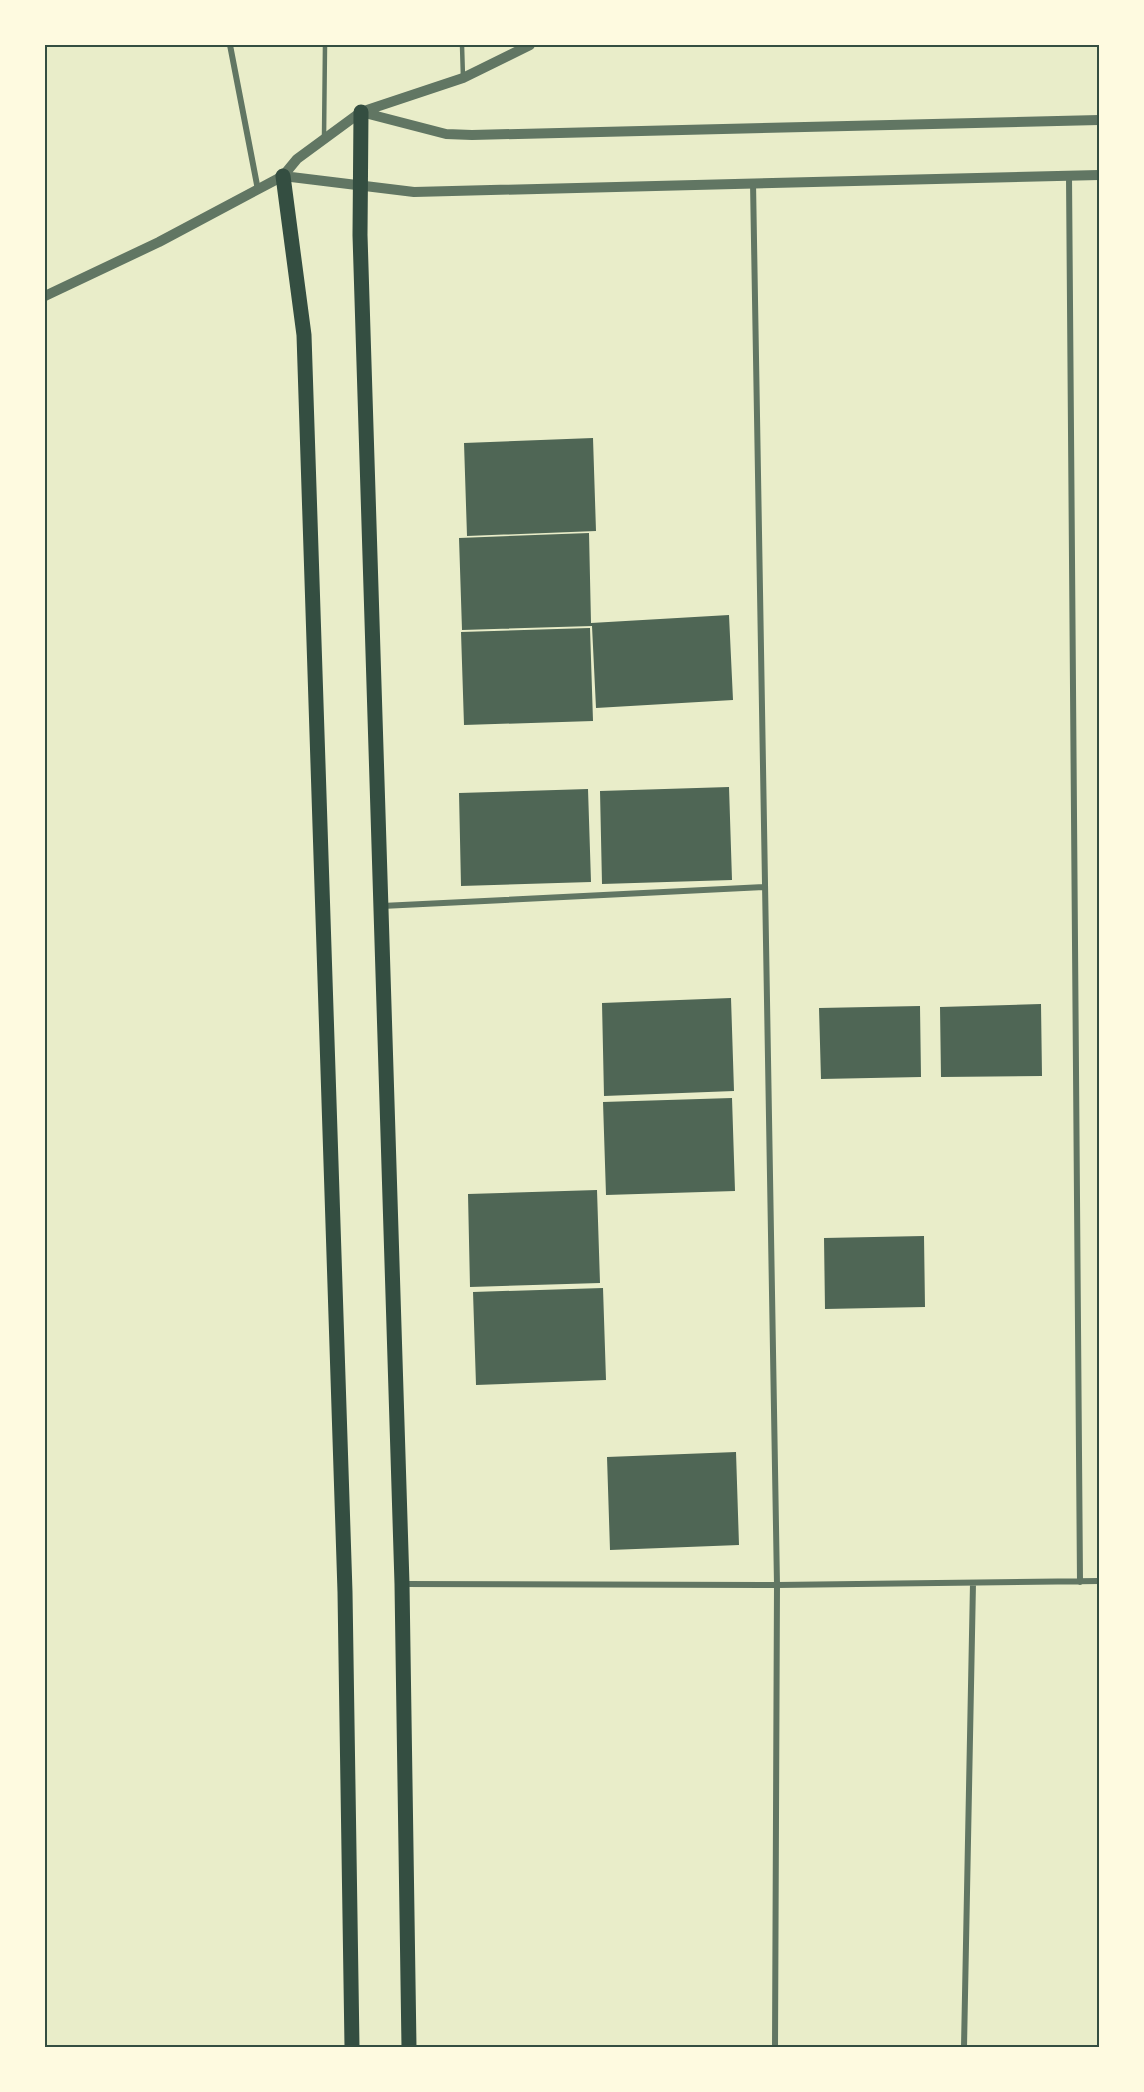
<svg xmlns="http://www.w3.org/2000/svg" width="1144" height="2092" viewBox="0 0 1144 2092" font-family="Karla,sans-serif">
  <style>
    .building { fill: #4f6655 }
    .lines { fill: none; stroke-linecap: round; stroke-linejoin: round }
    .service { stroke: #617663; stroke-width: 4.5 }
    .minor { stroke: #617663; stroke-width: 6 }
    .tertiary { stroke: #617663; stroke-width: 10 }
    .primary { stroke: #344e41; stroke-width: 15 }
    .neatline { fill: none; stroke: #344e41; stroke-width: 2 }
  </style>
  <rect width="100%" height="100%" fill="#e9edc9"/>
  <path class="building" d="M593,438L596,531L467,536L464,443Z
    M589,533L591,623L729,615L733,700L596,708L592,626L462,630L459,538Z
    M590,628L593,721L464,725L461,632Z
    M729,787L732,880L602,884L600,791Z
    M588,789L591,882L461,886L459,793Z
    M731,998L734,1091L604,1096L602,1003Z
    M1041,1004L1042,1076L941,1077L940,1007Z
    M920,1006L921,1077L821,1079L819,1008Z
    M732,1098L735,1191L606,1195L603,1102Z
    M597,1190L600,1283L470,1287L468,1194Z
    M924,1236L925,1307L825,1309L824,1238Z
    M603,1288L606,1380L476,1385L473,1292Z
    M736,1452L739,1545L610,1550L607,1457Z"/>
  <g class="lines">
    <path class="service" d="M462,45L463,78
      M324,138L325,45"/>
    <path class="minor" d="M230,45L258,190
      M1069,176L1080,1582
      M753,182L777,1585L775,2047
      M382,906L765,887
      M402,1584L777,1585L1099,1581
      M964,2047L973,1583"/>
    <path class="tertiary" d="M361,112L446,134L472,135L1099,120
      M283,176L414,192L1099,175
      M45,296L159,242L283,176L297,159L361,112L463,78L530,45"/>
    <path class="primary" d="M361,112L360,235L402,1584L409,2047
      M283,176L304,335L345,1592L352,2047"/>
  </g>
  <rect width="1144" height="2092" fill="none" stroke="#fefae0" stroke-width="93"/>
  <rect x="46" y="46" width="1052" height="2000" class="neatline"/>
</svg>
